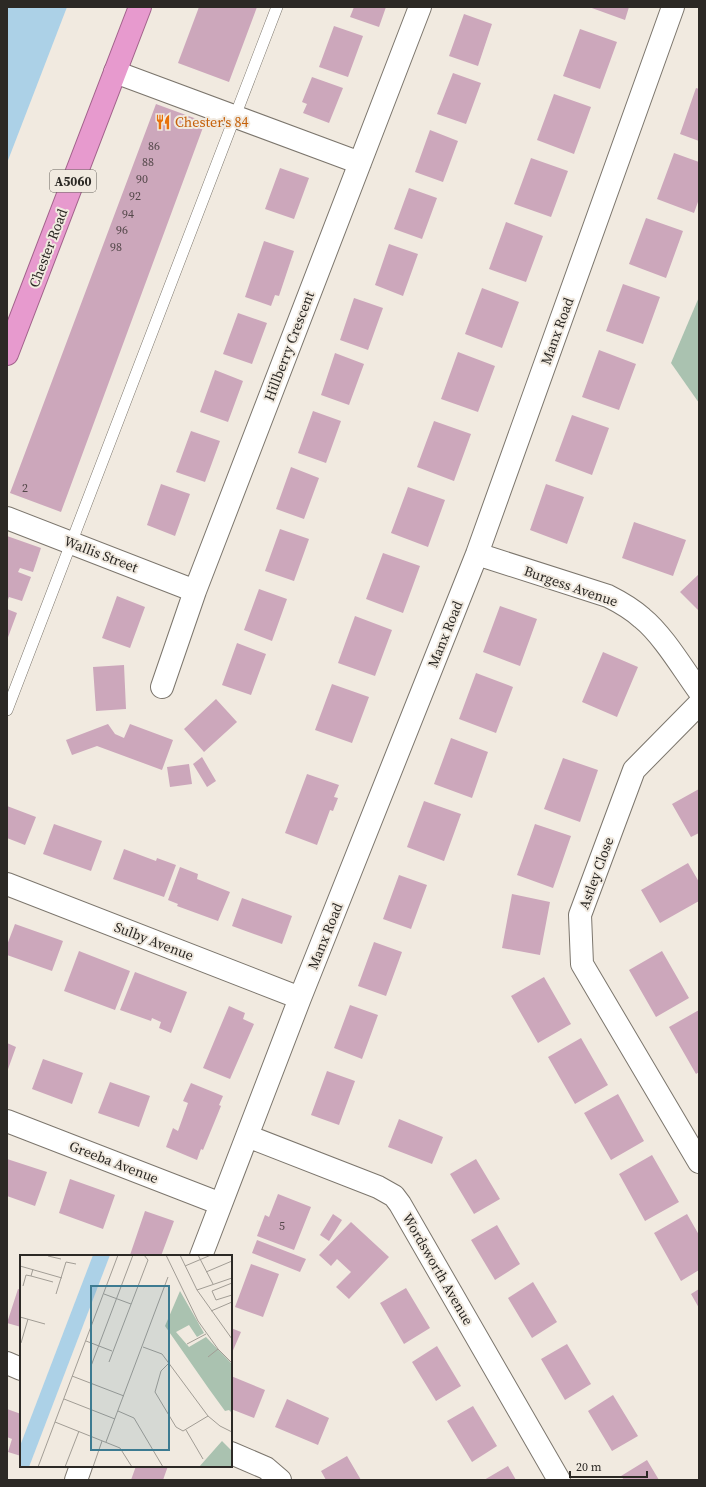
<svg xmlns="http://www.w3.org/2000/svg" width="706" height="1487" viewBox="0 0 706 1487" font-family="'Source Serif 4',serif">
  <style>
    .green { fill: #aac2b0 }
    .water { fill: #acd1e7 }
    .building { fill: #cca7bb }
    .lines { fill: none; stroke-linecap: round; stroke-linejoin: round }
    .service-casing { stroke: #7c766d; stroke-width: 12 }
    .minor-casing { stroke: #7c766d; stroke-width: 24 }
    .trunk-casing { stroke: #a2628b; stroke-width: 24 }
    .service { stroke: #fff; stroke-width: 11 }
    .minor { stroke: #fff; stroke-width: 22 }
    .trunk { stroke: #e79ace; stroke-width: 22 }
    .labels { text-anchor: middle; stroke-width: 4; stroke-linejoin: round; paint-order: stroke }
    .number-label { font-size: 12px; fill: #54484a }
    .shield { fill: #f1eae0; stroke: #67635d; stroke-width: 1 }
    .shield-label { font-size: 13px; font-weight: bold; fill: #2c2925 }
    .food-label { font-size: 14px; fill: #c56008; stroke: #f1eae0; text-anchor: start }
    .street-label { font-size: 14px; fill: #2c2925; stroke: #f1eae0 }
    .inset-road { fill: none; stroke: #a29d95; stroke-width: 1 }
    .view { fill: #3d7b91; fill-opacity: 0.15; stroke: #3d7b91; stroke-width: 2 }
    .inset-edge { fill: none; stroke: #2c2925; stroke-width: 2 }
  </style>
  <rect width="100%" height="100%" fill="#f1eae0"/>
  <path class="green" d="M699,297V403L671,363Z"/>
  <path class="water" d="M7,7H67L7,163Z"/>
  <path class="building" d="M199,7H257L229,82L178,63Z
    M354,7H386L379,27L350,17Z
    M589,7H629L625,20Z
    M464,14L492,24L478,66L449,56Z
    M334,26L363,36L348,77L319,67Z
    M580,29L617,42L600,89L563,76Z
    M453,73L481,83L466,124L437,114Z
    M312,77L343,88L329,123L303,113L307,104L302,102Z
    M696,88L699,89V141L680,134Z
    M554,94L591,107L574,154L537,140Z
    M156,104L205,122L61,512L10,493Z
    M430,130L458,141L443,182L415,172Z
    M674,153L699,162V199L694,213L657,199Z
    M531,158L568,171L551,217L514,204Z
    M280,168L309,178L294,219L265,209Z
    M409,188L437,198L422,239L394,229Z
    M646,218L683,231L666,278L629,264Z
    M506,222L543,236L526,282L489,269Z
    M264,241L294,251L279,296L275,295L271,306L245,297Z
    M389,244L418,254L403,296L375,285Z
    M623,284L660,297L643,344L606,331Z
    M482,288L519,302L502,348L465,334Z
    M354,298L383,308L368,350L340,340Z
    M238,313L267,323L252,364L223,354Z
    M599,350L636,364L619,410L582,397Z
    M458,352L495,366L478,412L441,399Z
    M335,353L364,364L349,405L321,395Z
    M215,370L243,381L228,422L200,412Z
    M313,411L341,421L326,463L298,453Z
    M572,415L609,428L592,475L555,461Z
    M434,421L471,434L454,481L417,467Z
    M191,431L220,441L205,482L176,472Z
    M291,467L319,478L304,519L276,509Z
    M161,484L190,494L175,536L147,525Z
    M546,484L584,497L567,544L530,530Z
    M408,487L445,500L428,547L391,533Z
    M634,522L686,540L673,576L622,558Z
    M280,529L309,539L294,581L265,571Z
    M7,536L41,548L33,572L20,568L18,572L31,577L22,601L9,597L7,602Z
    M383,553L420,566L403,613L366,599Z
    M699,574V611L680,592Z
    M259,589L287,599L272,641L244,630Z
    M117,596L145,607L130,648L102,638Z
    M500,606L537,619L520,666L483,652Z
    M7,609L17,613L7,640Z
    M355,616L392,630L375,676L338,663Z
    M237,643L266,654L251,695L222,685Z
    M603,652L638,667L617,717L582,702Z
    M124,665L126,709L96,711L93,667Z
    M476,673L513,687L496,733L459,719Z
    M332,684L369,697L352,743L315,730Z
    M216,699L237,722L204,752L184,729Z
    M108,724L115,734L124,738L130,724L173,740L162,770L97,746L72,755L66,740Z
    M451,738L488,752L472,798L434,784Z
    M202,757L216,781L207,787L193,764Z
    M563,758L598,770L580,822L544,809Z
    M189,764L192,784L170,787L167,767Z
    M307,774L339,785L334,797L338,798L333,811L330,810L317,845L285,833Z
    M699,789V833L691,837L672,804Z
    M424,801L461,814L444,861L407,847Z
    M7,806L36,817L25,845L7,838Z
    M54,824L102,841L91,871L43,854Z
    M535,824L571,836L553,888L517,875Z
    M124,849L156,861L157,858L176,865L164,897L113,879Z
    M688,863L699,882V901L660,923L641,890Z
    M180,867L198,874L197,879L230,892L218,921L177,906L178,904L168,900Z
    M399,875L427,885L411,929L383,919Z
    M512,894L550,902L540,955L502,948Z
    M242,898L292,916L282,944L232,926Z
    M15,924L63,941L52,971L7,955V945Z
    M374,942L402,952L386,996L358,986Z
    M79,951L130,971L115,1010L64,991Z
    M662,951L689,998L656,1017L629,970Z
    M135,972L187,992L171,1033L159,1028L161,1022L152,1018L151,1021L120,1010Z
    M544,977L571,1024L538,1043L511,996Z
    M350,1005L378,1015L362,1059L334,1048Z
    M229,1006L245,1013L243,1019L254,1024L230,1079L203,1068Z
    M699,1010V1072L696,1074L669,1027Z
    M581,1038L608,1085L575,1104L548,1057Z
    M7,1043L16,1047L7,1072Z
    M43,1059L83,1073L72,1104L32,1089Z
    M327,1071L355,1081L339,1125L311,1115Z
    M110,1082L150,1096L139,1127L98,1113Z
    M191,1083L223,1096L219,1105L221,1106L203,1150L201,1149L197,1160L166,1147L173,1128L178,1131L188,1103L183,1101Z
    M618,1094L644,1141L611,1160L584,1113Z
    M399,1119L443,1137L432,1164L388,1147Z
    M652,1155L679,1202L645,1221L619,1174Z
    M7,1159L47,1172L35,1206L7,1196Z
    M476,1159L500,1199L474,1214L450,1174Z
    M70,1179L115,1195L103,1229L59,1213Z
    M278,1194L311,1207L294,1250L257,1236L265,1215L269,1217Z
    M145,1211L174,1221L161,1256L130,1255Z
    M333,1214L342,1220L329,1241L320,1235Z
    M687,1214L699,1235V1270L681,1281L654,1233Z
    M351,1222L389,1257L349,1299L336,1287L351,1272L337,1259L331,1266L319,1255Z
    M497,1225L520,1264L495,1280L471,1240Z
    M257,1240L306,1259L300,1272L252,1253Z
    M251,1264L279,1274L263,1317L235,1307Z
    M533,1282L557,1322L532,1338L508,1298Z
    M406,1288L430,1328L404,1344L380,1303Z
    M18,1289L21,1290V1327L7,1323Z
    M699,1289V1308L691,1294Z
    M231,1328L241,1332L231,1355Z
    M567,1344L591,1384L565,1400L541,1359Z
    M437,1346L461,1386L436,1401L412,1362Z
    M231,1376L265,1390L254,1418L231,1409Z
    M613,1395L638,1436L612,1451L588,1411Z
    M287,1399L329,1418L318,1445L275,1427Z
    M473,1406L497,1446L472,1462L447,1421Z
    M7,1409L21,1414V1456L8,1452L12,1439L7,1437Z
    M347,1456L361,1480H326L321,1471Z
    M647,1460L659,1480H624L621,1476Z
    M136,1466H168L163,1480H131Z
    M508,1466L516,1480H484Z"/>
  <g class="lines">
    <defs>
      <path id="service" d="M7,710L277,7"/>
      <path id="minor" d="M115,72L360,163
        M7,518L195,591
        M477,554L608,596C620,602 632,609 642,618C663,635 683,669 699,691
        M162,687L195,591L420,7
        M699,704L634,770L580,915L582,964L699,1162
        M7,884L300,998
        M7,1121L221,1204
        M247,1136L378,1187L394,1196L400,1204L559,1480
        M201,1256L300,998L477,554L673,7
        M7,1363L21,1369
        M231,1453L266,1468L280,1480
        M76,1480L81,1466"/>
      <path id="trunk" d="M7,354L140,7"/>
    </defs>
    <use href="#service" class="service-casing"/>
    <use href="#minor" class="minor-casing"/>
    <use href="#trunk" class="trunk-casing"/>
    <use href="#service" class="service"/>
    <use href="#minor" class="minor"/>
    <use href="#trunk" class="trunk"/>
  </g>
  <defs>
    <symbol id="restaurant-bare" viewBox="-9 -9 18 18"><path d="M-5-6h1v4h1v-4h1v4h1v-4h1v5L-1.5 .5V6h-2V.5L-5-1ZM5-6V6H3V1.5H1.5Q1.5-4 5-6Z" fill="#e8710a" stroke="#f1eae0" stroke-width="2.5" paint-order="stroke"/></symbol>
  </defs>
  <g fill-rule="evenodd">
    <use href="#restaurant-bare" x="152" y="111" width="22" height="22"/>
  </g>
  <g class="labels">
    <g class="number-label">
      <text x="154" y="150">86</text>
      <text x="148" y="166">88</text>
      <text x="142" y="183">90</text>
      <text x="135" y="200">92</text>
      <text x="128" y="218">94</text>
      <text x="122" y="234">96</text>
      <text x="116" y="251">98</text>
      <text x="25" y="492">2</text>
      <text x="282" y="1230">5</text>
    </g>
    <rect class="shield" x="50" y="170" width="46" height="22" rx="3"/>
    <g class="shield-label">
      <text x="73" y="186">A5060</text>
    </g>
    <g class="food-label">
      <text x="175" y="127">Chester's 84</text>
    </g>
    <g class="street-label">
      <text transform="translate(48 248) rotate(-69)" y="5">Chester Road</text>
      <text transform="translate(557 331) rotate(-70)" y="5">Manx Road</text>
      <text transform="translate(289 346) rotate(-69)" y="5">Hillberry Crescent</text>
      <text transform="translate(101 554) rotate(21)" y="5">Wallis Street</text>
      <text transform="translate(571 586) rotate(19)" y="5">Burgess Avenue</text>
      <text transform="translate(445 634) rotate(-68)" y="5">Manx Road</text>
      <text transform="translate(596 873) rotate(-70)" y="5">Astley Close</text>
      <text transform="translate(325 936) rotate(-68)" y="5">Manx Road</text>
      <text transform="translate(154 941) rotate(21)" y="5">Sulby Avenue</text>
      <text transform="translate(114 1162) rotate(21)" y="5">Greeba Avenue</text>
      <text transform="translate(438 1269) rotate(60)" y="5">Wordsworth Avenue</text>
    </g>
  </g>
  <g transform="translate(20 1255)">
    <rect width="212" height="212" fill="#f1eae0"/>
    <path d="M160,36L184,78L177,82L169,70L156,77L169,92L186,82L212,109V158L209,155L205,156L189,134L145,71ZM202,186L212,196V212H179Z" fill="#aac2b0"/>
    <path d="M73,0H90L9,212H0V191Z" fill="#acd1e7"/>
    <path class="inset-road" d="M146,0L178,66L198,94L212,108M160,0L177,35L212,84M178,0L193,29M28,1L41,4M0,11L42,23M165,11L191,0M13,14L11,21L33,27M186,17L212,6M212,28L192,36L196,45L212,40M3,31L6,20L11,21M177,35L212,23M36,39L46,7L56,9M84,39L111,49M191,56L212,47M0,62L25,69M66,86L92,96M1,88L8,64M167,89L186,79M123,92L142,99L188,161L200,171L212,177M188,102L198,94M89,107L128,5L124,0M149,108L141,116L135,137L156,172L163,176L188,161M71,111L113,0M52,121L104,141M44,144L95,164M98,156L114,163L143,212M35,167L100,193L112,212M166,175L183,204M86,187L148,22M18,212L98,0M45,212L59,176M73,212L82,186"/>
    <path class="view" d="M71,31H149V195H71Z"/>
    <rect width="212" height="212" class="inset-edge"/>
  </g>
  <rect width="706" height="1487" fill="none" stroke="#2c2925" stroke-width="16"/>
  <path d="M570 1471v6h77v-6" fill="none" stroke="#2c2925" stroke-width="2"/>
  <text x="576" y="1471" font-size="12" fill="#2c2925" stroke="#f1eae0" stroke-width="3" paint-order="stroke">20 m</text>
</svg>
